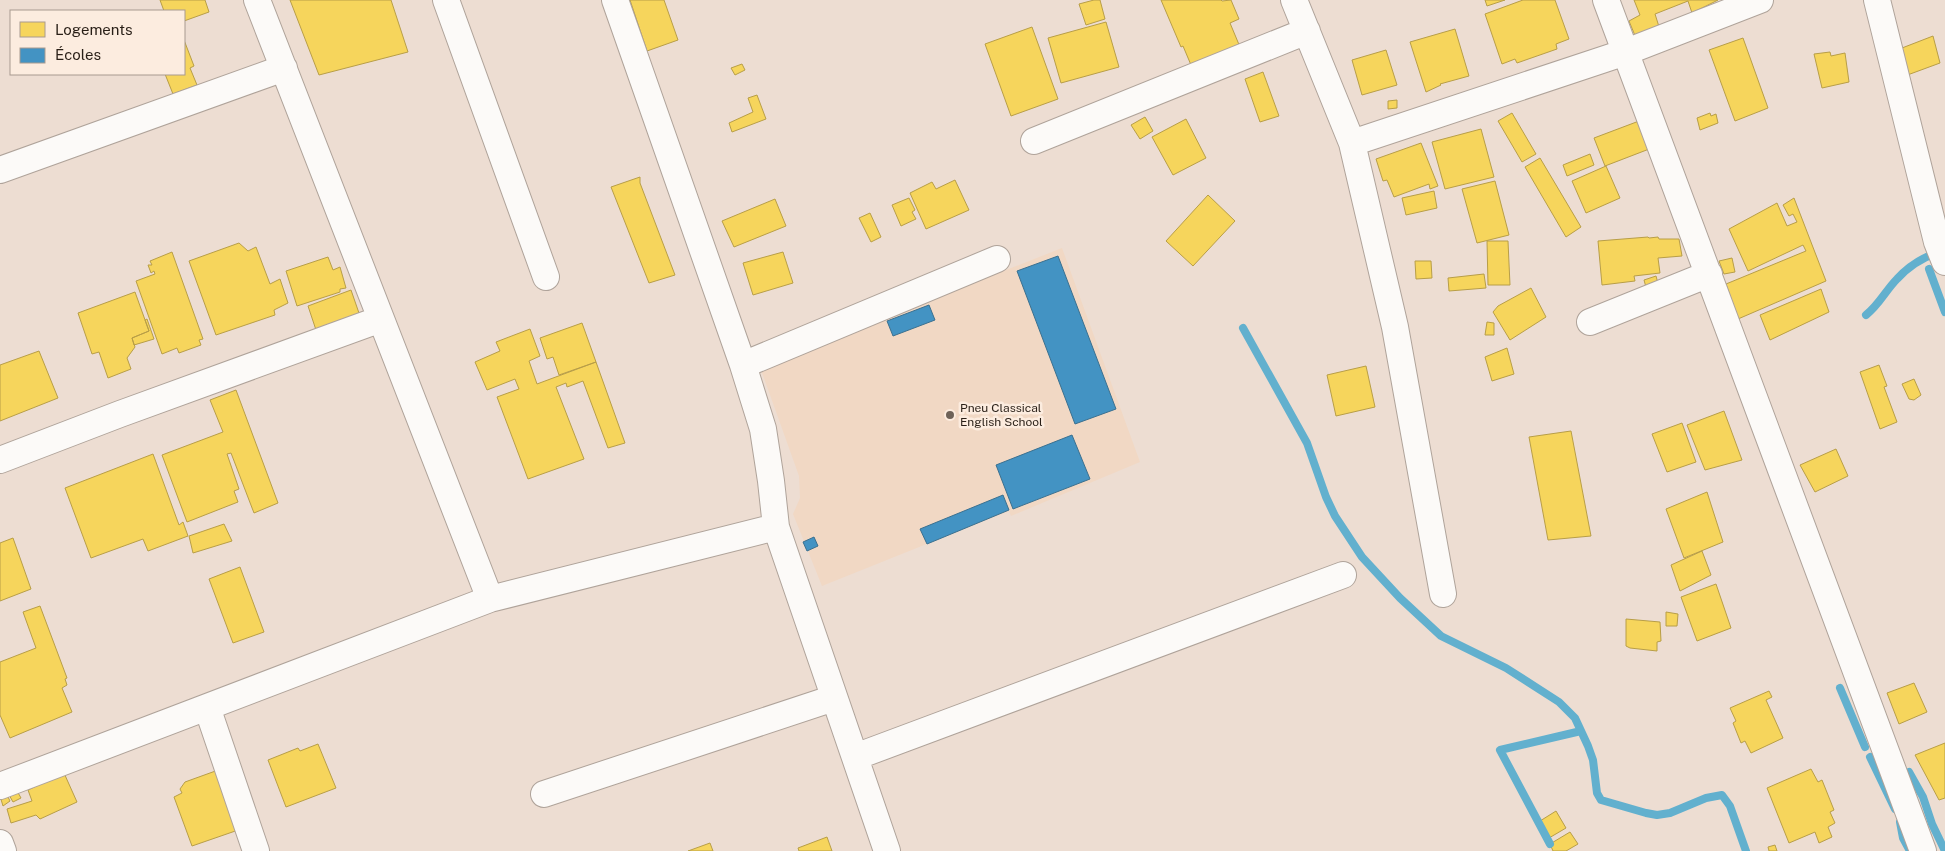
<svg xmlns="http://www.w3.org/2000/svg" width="1945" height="851" viewBox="0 0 1945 851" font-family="'Public Sans',sans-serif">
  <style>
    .built { fill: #f1d8c4 }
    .homes { fill: #f6d55c; stroke: #b89e47 }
    .schools { fill: #4393c3; stroke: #3b708f }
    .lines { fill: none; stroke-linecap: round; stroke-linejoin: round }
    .stream { stroke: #62b0ce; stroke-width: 8 }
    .minor-casing { stroke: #afa39a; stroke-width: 28 }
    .minor { stroke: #fcfaf8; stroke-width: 26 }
    .poi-dot { fill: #6e6258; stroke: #fcecdf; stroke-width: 2 }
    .labels { text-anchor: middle; stroke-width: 5; stroke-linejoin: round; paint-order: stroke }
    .poi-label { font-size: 12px; fill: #291f17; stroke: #fcecdf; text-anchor: start }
  </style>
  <rect width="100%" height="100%" fill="#edddd2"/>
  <path class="built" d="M1062,248L1140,462L1011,516L1009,511L822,586L793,514L800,498L799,476L760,367Z"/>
  <path class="homes" d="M160,0H205L209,12L184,21V11H164Z
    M290,0H391L408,52L319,75Z
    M630,0H664L678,40L647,51Z
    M1094,0H1100L1105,19L1086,25L1079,4Z
    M1161,0H1221L1222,1L1231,0L1239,19L1230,23L1240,47L1191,65L1183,46L1181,47Z
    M1485,0H1505L1487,6Z
    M1523,0H1555L1569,39L1556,44L1557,49L1517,63L1515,59L1502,64L1485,14Z
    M1634,0H1718L1692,13L1688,1L1655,14L1661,33L1636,38L1629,21L1640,15Z
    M1106,22L1119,67L1061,83L1048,38Z
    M1032,27L1058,99L1011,116L985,44Z
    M1455,29L1469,76L1440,84L1441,85L1426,92L1410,42Z
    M1933,36L1940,63L1902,77L1898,54L1903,51L1902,48Z
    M1743,38L1768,108L1735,121L1709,50Z
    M184,40L194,66L190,68L197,85L173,94L165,74H184Z
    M1386,50L1397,85L1362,95L1352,60Z
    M1830,52L1831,56L1845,53L1849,82L1822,88L1814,54Z
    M742,64L745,70L735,75L731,68Z
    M1263,72L1279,116L1260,122L1245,79Z
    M757,95L766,119L732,132L729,123L753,112L748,98Z
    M1397,100V108L1388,109V101Z
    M1512,113L1536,154L1522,162L1498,121Z
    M1710,113L1711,116L1716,114L1718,123L1700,130L1697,118Z
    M1145,117L1153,131L1140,139L1131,125Z
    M1647,118L1657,146L1605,166L1594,138Z
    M1186,119L1206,158L1173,175L1152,137Z
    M1481,129L1494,177L1445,189L1432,142Z
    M1421,143L1438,186L1430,189L1429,184L1394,197L1387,180L1383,181L1376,159Z
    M1590,154L1594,165L1567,176L1563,165Z
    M1540,158L1581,227L1566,237L1525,167Z
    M1606,166L1620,198L1586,213L1572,181Z
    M640,177V183L675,275L649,283L611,187Z
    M955,180L969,210L926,229L910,193L932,182L936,189Z
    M1495,181L1509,235L1477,243L1462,189Z
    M1434,191L1437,208L1406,215L1402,198Z
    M1208,195L1235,221L1193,266L1166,241Z
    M909,198L915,210L912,212L916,219L901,226L892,205Z
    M1794,198L1826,281L1738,319L1726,284L1806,251L1803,245L1748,271L1729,229L1777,203L1787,226L1797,222L1793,214L1789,216L1783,205Z
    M775,199L786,226L734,247L722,221Z
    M870,213L881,237L871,242L859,218Z
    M1648,237L1649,238L1658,237L1659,239H1679L1682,256L1658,258L1660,273L1634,276L1635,281L1602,285L1598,241Z
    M1487,241H1508L1510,285H1488Z
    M239,243L248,251L256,247L270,284L280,279L288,303L274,310L275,315L216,335L189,261Z
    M172,252L203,339L199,340L201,345L179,353L177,348L162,354L136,281L155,274L154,271L151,273L148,265H152L150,261Z
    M783,252L793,283L753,295L743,263Z
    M328,257L333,270L340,267L346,288L340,289V292L297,306L286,271Z
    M1732,258L1735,272L1724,274L1719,261Z
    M1415,261H1431L1432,278L1416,279Z
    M1484,274L1486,288L1449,291L1448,278Z
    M1656,276L1659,287L1647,291L1644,280Z
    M1531,288L1546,317L1510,340L1493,312L1498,306Z
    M1821,289L1829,312L1770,340L1760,315Z
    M351,290L360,316L316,330L308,306Z
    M135,292L149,331L132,338L135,347L127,358L131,369L108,378L99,352L92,354L78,313Z
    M147,319L154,339L134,345L132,338L149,331L145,320Z
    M1487,322L1494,323V335H1485Z
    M582,323L596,362L559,375L553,357L547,359L540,338Z
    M530,329L540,356L529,361L537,384L596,362L625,443L608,448L583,381L567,387L566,383L556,387L584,459L528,479L497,397L519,389L515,379L487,390L475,362L500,351L496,342Z
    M1507,348L1514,374L1492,381L1485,357Z
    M39,351L58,398L0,421V365Z
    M1879,365L1887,386L1884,387L1897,422L1880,429L1860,372Z
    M1366,366L1375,407L1336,416L1327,375Z
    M1914,379L1921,395L1914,400L1909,399L1902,384Z
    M236,390L278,503L254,513L231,453L227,454L239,489L234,491L238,502L187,522L162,455L223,432L210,400Z
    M1724,411L1742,460L1705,470L1687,425Z
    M1682,423L1696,462L1667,472L1652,434Z
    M1571,431L1591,536L1548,540L1529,437Z
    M1836,449L1848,476L1815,492L1800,465Z
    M153,454L179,525L183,522L188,536L148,551L143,539L91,558L65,488Z
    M1707,492L1723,542L1684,558L1666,509Z
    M224,524L232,541L193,553L189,536Z
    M13,538L31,589L0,601V543Z
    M1702,551L1711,575L1680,591L1671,565Z
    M240,567L264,632L233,643L209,579Z
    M1716,584L1731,628L1697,641L1681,597Z
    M40,606L67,678L65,679L67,685L62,688L72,712L10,738L0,715V662L36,648L23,612Z
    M1666,612L1678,614L1677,626H1666Z
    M1626,619L1660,622L1661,641L1657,642V651L1630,648L1626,646Z
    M1914,683L1927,712L1899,724L1887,693Z
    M1769,691L1772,697L1766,700L1783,738L1751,753L1745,741L1741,743L1733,723L1736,721L1730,708Z
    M1945,743V798L1939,800L1915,755Z
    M318,744L336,788L286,807L268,760L298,748L300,751Z
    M221,769L244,828L192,846L174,797L182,793L180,789L185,782Z
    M1811,769L1818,782L1822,780L1834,810L1830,812L1835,823L1828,827L1832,837L1819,843L1815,832L1789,843L1767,788Z
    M64,773L77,802L40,819L36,815L11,823L7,809L32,801L28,790Z
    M16,789L21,798L13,802L8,793Z
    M6,793L10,801L3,806L0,796Z
    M1556,811L1566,828L1549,838L1540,821Z
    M1570,832L1578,844L1566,851H1553L1550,844Z
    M827,837L832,851H799L798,848Z
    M710,843L713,851H688Z
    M1775,845L1777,851H1769L1768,847Z"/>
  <path class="schools" d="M1058,256L1116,409L1075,424L1017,271Z
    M929,305L935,320L893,336L887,321Z
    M1072,435L1090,479L1013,509L996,465Z
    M1003,495L1009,510L927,544L920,529Z
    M814,537L818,546L807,551L803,542Z"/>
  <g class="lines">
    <path class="stream" d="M1929,269L1945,312
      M1866,315C1879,305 1886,290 1897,279C1907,268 1922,258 1936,253
      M1243,328L1307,443L1326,497L1335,516L1362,557L1400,598L1441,636L1506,668L1559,702L1575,718L1588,746L1593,760L1597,793L1601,800L1646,813L1657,815L1670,813L1706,798L1722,795L1730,806L1746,851
      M1840,688L1865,747
      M1870,757L1895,809
      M1909,772L1923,797L1932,824L1945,851
      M1900,822L1903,838L1910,851
      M1550,844L1500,750L1581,731"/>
    <defs>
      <path id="minor" d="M257,0L490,599
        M446,0L546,277
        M1294,0L1352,143L1395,327L1443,594
        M1606,0L1923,851
        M1877,0L1937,242L1945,262
        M1034,141L1307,31
        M1352,143L1626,52L1760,0
        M0,170L284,68
        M1590,322L1709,274
        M743,365L997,259
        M0,460L120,414L381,319
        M776,527L887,851
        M207,707L256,851
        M855,757L1343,575
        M0,786L490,599L776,527L771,481L763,429L743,365L615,0
        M544,794L834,698
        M0,843L3,851"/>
    </defs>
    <use href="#minor" class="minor-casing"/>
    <use href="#minor" class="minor"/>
  </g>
  <circle class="poi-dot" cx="950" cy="415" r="5"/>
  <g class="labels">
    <g class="poi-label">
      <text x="960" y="412">Pneu Classical<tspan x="960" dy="14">English School</tspan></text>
    </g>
  </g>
  <rect x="10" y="10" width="175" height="65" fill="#fcecdf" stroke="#a89a8f"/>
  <rect x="20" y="22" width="25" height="15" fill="#f6d55c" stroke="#a89a8f"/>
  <text x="55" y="35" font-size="15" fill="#291f17">Logements</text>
  <rect x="20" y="48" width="25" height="15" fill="#4393c3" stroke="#a89a8f"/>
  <text x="55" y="60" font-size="15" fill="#291f17">Écoles</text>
</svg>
